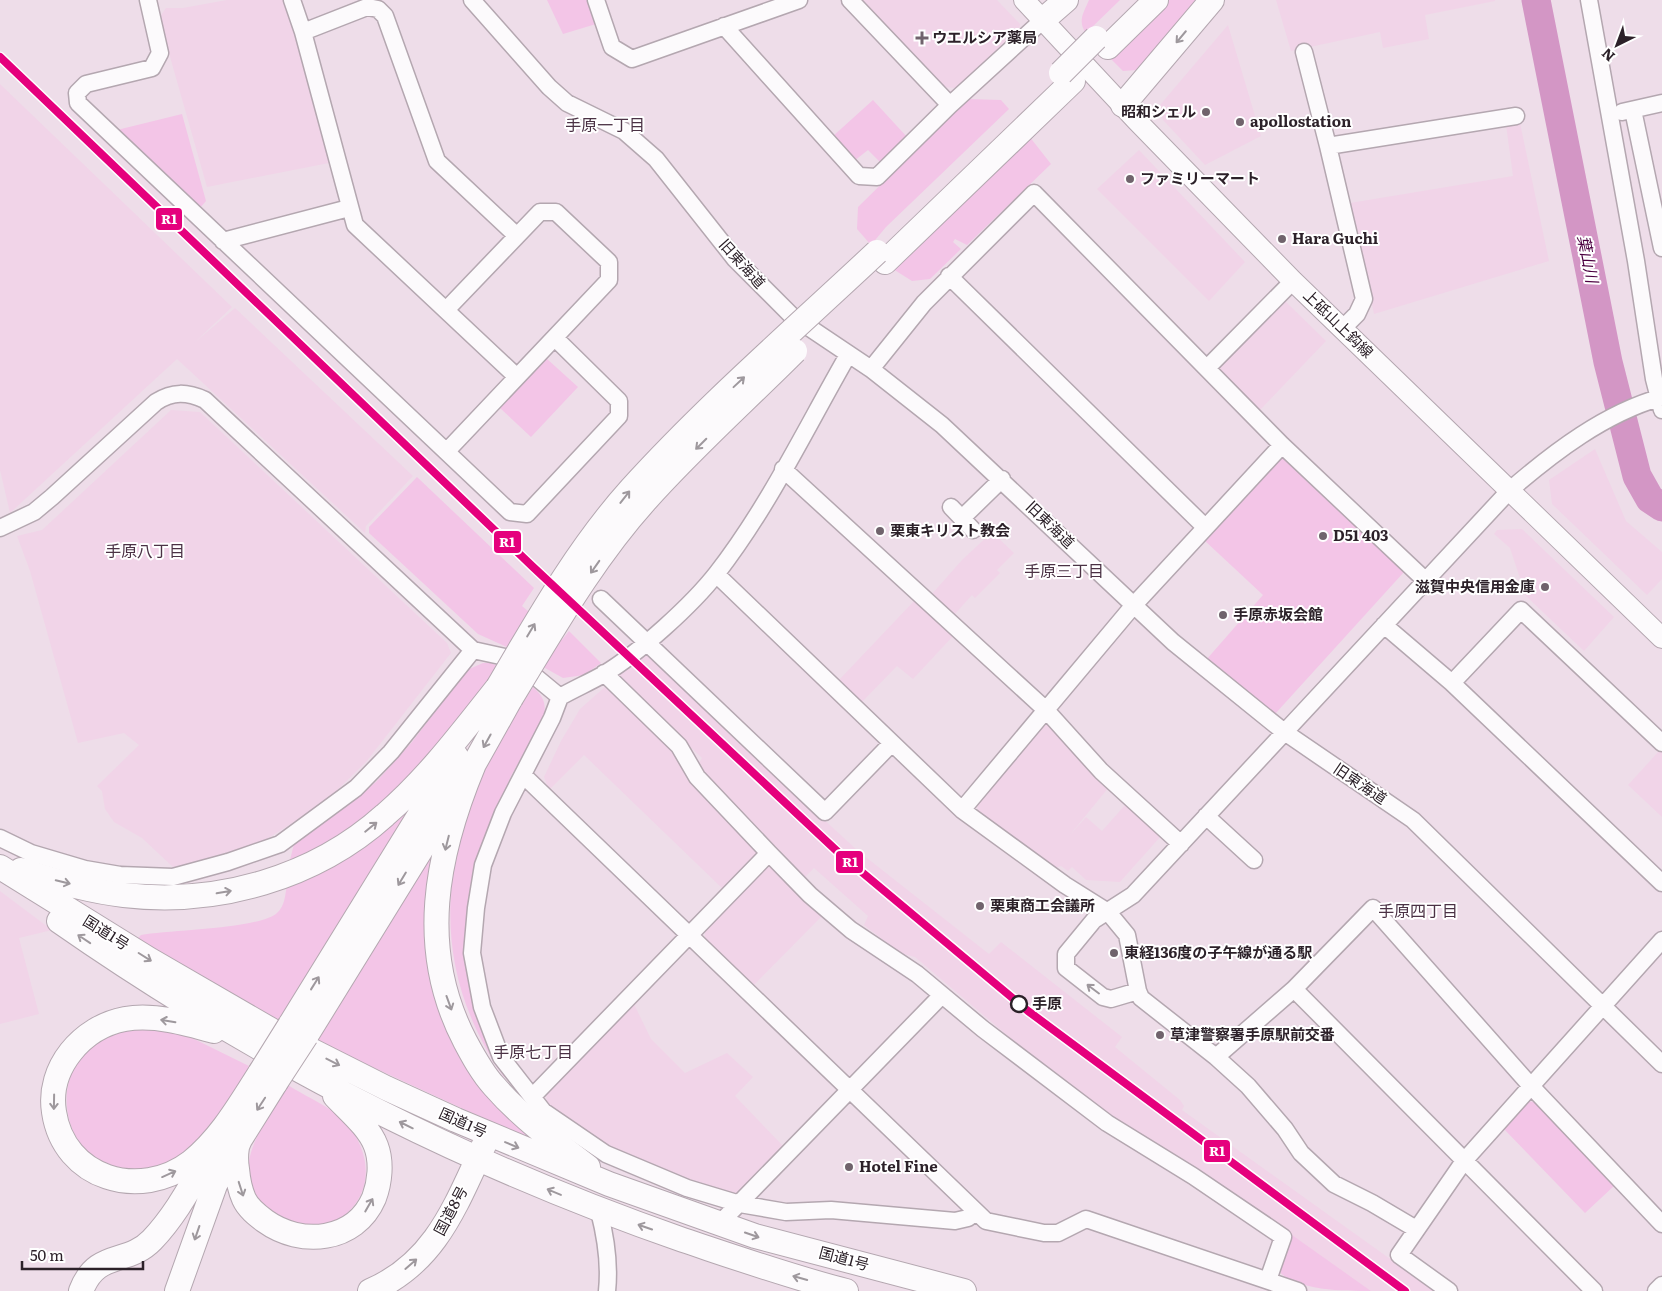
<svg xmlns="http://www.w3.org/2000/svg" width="1662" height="1291" viewBox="0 0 1662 1291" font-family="Literata,'Noto Sans JP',serif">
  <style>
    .built { fill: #f1d4e8 }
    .green { fill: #f3c5e7 }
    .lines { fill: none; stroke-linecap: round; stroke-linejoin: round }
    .river { stroke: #d396c5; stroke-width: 29 }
    .minor-casing { stroke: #b4a7b0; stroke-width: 19 }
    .major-casing { stroke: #b4a7b0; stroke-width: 22 }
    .highway-casing { stroke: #b4a7b0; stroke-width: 26 }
    .minor { stroke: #fcfafc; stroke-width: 16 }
    .major { stroke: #fcfafc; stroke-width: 20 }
    .highway { stroke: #fcfafc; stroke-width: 24 }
    .highway-bridge-casing { stroke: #b4a7b0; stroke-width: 26; stroke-linecap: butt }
    .highway-bridge { stroke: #fcfafc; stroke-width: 24 }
    .rail-1-casing { stroke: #fff; stroke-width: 11 }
    .rail-1 { stroke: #e5007d; stroke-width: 8 }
    .oneway { stroke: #9e989d }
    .poi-dot { fill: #70636c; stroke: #fff; stroke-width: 2 }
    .stop-dot { fill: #fff; stroke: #2c2129; stroke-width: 2.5 }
    .labels { text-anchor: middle; stroke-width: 4; stroke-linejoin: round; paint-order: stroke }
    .poi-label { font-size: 15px; font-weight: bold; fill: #2c2129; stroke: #fff; text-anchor: start }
    .street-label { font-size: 15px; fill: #2c2129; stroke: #fff }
    .stop-label { font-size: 15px; font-weight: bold; fill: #2c2129; stroke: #fff; text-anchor: start }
    .neighbourhood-label { font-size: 16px; fill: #4b3245; stroke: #fff }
    .water-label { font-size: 16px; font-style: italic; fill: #4c0041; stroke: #fff }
    .line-badge { stroke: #fff; stroke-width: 2 }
    .badge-label { font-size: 14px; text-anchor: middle; font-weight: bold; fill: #fff }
  </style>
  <rect width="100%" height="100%" fill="#eedde9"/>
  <path class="built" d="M227,0H285L298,39L329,163L207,187L159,18L166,8H183Z
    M861,0H997L1020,24L1019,30L956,88L942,87Z
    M1276,0H1495V1L1425,15L1429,39L1383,48L1380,32L1291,51Z
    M1228,25L1261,136L1205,165L1163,120L1160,105Z
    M0,84L232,307L194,343L235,308L413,476L366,526L365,533L177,359L10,513L0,470Z
    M1520,123L1549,261L1374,314L1350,203L1513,176L1506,125Z
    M1139,150L1245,262L1209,301L1097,189Z
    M1284,300L1326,341L1259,411L1219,371V364Z
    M171,410L200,412L447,643L451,653L366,762L324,803L262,842L174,868L142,838L114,822L105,809L102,791L97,786L139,745L124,733L78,743L30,571L17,536L42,530Z
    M1595,449L1626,521L1662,552V579L1647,595L1552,504L1549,480Z
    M1522,529L1614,617L1584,651L1526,596L1510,548L1494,534L1497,530Z
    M992,532L1014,553L997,570L1000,573L975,598L972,595L954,615L931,595L962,560Z
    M915,600L954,635L913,679L897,666L862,702L839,680Z
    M645,654L858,851L989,954L1001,942L1122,1037L1115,1047L1180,1100L1184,1106L1182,1110L1435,1291H1371L1183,1159L1104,1112L1021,1047L915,957L900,953L864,925L868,916L814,868L805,877L698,765L702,758L616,676L624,666Z
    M606,686L675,754L689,781L756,851V857L724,890L584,755L550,789L547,785L544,777L561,741L580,709Z
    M1042,725H1050L1109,787L1069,836L1086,817L1102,831L1126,804L1161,836L1120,882L1086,880L1072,867L1068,871L1061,866L1055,868L978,812L977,804Z
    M1660,750L1662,752V817L1628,785Z
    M773,867L823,915L753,986L705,938V930L766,868Z
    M0,891L52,930L19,938L39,1014L0,1024Z
    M634,1004L651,1039L685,1073L727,1053L753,1077L735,1096L783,1146L737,1194L726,1193L632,1159L570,1123L547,1103L546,1095Z"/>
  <path class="green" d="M547,0H588L596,24L563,34Z
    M1089,0H1120L1086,33C1077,21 1084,12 1089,0Z
    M1168,0H1202L1144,65L1137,70L1123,71L1110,58Z
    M968,99L1001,100L1009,109L886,227L871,245L857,229L858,207Z
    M873,100L907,137L881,163L868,150L854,161L832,137Z
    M182,114L206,201L200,208L117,130Z
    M1029,136L1051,164L967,245L955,239L953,242L961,249L930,279L912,281L893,269L909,254L913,253Z
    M546,358L578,387L531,437L500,408Z
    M1280,459H1286L1404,572L1275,714L1206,660L1263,595L1204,540Z
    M417,477L534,588L522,606L562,640L569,631L601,663L584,675L563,678L509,648L478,634L369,533V527Z
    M483,663H491L499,667L475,704L373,818L289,864L294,844L376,782L412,742L467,670Z
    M533,687C544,697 547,704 543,719L511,776L495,814L466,945L468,977L475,1005L507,1077H504C435,978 436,873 487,765C500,738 517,712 533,687Z
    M418,802L281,1023L136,940L141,935C169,930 259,929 277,913C285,906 285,895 287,885L348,856L379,835Z
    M434,845L437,986L536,1139L535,1142L314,1040Z
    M150,1027L186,1035L253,1068C243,1084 224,1121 212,1132C201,1142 179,1160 165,1166C159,1169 150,1168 143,1169C61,1180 36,1064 113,1032C123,1028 139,1029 150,1027Z
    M288,1085C306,1097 332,1107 346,1123C370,1150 375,1190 345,1215C340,1220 332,1226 325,1226C310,1228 293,1224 279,1223C271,1214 256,1202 251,1191C237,1159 270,1110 288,1085Z
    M1527,1101L1534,1102L1615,1185L1585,1213L1503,1128Z
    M1292,1235L1371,1291C1346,1291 1294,1291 1278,1270Z"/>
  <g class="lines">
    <path class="river" d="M1536,0L1608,362L1637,476L1650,499L1662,507"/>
    <defs>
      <path id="minor" d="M148,0L160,53L152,68L86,84L77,93L78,103L510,512L527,514L619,416V401L555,338
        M292,0L303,32L355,225L517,377
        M472,0L549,87L567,103L624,131L656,159L735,259L792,316L871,369L942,425L1173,642L1283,731L1413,820L1662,1064
        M596,0L612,47L632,59L799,0
        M850,0L950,105
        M1589,0L1636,261L1654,379L1662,410
        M724,26L859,176L877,177L950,105L1043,20
        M303,32L367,7L378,9L385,16L437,161L517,236
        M1304,52L1328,146
        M1633,110L1662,248
        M1622,112L1662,103
        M223,241L349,208
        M949,276L1205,527
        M446,310L540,212H556L609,262V280L447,451
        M1342,329L1357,314L1364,299L1328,146L1516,116
        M848,355C806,428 769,506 717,573C692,605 639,653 604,674C590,682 574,689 560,697L552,718L503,813L483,865L476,908L472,953L482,1007L501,1057L543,1111L606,1154L687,1188L740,1204L786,1212L831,1210L955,1221L968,1218L975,1212
        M1207,368L1293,281
        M871,369L924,303L1034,193L1282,445L1426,581
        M783,469L1046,710L1101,771L1181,844
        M951,507L973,530
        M962,518L1002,479
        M0,528L34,512L52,497L156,402C173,391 187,392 205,400L473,650L514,659L560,697
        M716,574L962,810L1065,885L1108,912L1127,935L1138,991L1141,998L1216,1057
        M601,599L825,812L892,743
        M1384,625L1452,683L1662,883
        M604,673L679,746L697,777L769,853L810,895L851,930L917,974L983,1029L1107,1123L1193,1176L1283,1237L1268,1280
        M1452,683L1521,610L1662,743
        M523,775L986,1221L1044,1233H1058L1086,1219L1298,1291
        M962,810L1133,606L1282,445
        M1206,816L1254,860
        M0,838L31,853L85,869L120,875L173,877L228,862L280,844L356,788L391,752L473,650
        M1294,989L1594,1291
        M1138,991L1111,999L1103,997L1066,968V954L1094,920L1133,895L1510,490C1554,452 1605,413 1662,397
        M532,1097L769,853
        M599,1211C606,1238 610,1263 607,1291
        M720,1223L942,995
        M1416,1229L1372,1203L1334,1184L1301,1153L1285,1129L1248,1086L1216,1057L1294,989L1373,908L1530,1085L1662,1224
        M1449,1291L1399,1255L1464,1161L1662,940
        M1656,1291L1662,1285"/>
      <path id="major" d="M1024,0L1137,121L1293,281L1662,638"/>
      <path id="highway" d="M1043,20L1066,0
        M1108,47L1156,0
        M1123,105L1212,0
        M885,262L1073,81
        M474,764C436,855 417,949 465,1041C473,1056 482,1073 494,1086C521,1117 555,1142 588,1167
        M0,867L150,960L271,1030L386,1088L456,1120L609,1184L755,1236L964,1291
        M21,870C54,881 89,891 124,895C217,906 315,878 385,815C428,778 463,731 498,687
        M59,921C251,1055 461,1163 683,1240C737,1258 791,1277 846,1291
        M290,1025L456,756
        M214,1031C186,1023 154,1014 125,1019C82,1027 47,1068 54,1112C64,1179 140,1201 191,1162C221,1138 240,1104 260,1073
        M306,1036L474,764L511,698
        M247,1126C244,1132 239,1140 237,1147C236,1153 236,1163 237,1169C238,1180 240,1190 244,1199C248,1208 257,1215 265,1221C301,1247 355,1242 374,1198C380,1182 382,1162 376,1146C369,1127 348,1110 335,1096
        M81,1291C97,1249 127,1266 152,1240C177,1214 194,1180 212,1150
        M177,1291L215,1185L229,1157L276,1082
        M370,1291C436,1263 456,1204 484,1145"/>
    </defs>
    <use href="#minor" class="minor-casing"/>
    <use href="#major" class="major-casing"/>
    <use href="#highway" class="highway-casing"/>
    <use href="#minor" class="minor"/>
    <use href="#major" class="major"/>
    <use href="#highway" class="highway"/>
    <defs>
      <path id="highway-bridge" d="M1061,73L1096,38
        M498,687C538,619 578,548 631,489C706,406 795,329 877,252
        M511,698C552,631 592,560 645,501C692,448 745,401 795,351
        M260,1073L290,1025
        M276,1082L306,1036"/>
    </defs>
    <use href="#highway-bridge" class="highway-bridge-casing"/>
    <use href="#highway-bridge" class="highway-bridge"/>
    <defs>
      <path id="rail-1" d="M0,57L532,566L839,853L1028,1011L1405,1291"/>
    </defs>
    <use href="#rail-1" class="rail-1-casing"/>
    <use href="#rail-1" class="rail-1"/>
  </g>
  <defs><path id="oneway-shaft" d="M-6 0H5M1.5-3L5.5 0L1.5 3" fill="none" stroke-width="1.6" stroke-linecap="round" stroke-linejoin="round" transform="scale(1.25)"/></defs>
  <g class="oneway">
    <use href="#oneway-shaft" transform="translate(1181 37) rotate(130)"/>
    <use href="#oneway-shaft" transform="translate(739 382) rotate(-43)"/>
    <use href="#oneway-shaft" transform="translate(701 444) rotate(135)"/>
    <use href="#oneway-shaft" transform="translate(625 497) rotate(-52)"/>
    <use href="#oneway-shaft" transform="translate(595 567) rotate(125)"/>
    <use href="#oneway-shaft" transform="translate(531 630) rotate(-59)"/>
    <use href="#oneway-shaft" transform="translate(487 741) rotate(119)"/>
    <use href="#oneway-shaft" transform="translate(371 827) rotate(-39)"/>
    <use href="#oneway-shaft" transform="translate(447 843) rotate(104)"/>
    <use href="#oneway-shaft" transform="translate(402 879) rotate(121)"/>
    <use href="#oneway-shaft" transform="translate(63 882) rotate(14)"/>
    <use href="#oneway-shaft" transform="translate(224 892) rotate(-10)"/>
    <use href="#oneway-shaft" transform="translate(84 939) rotate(-146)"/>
    <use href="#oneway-shaft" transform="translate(145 957) rotate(32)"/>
    <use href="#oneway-shaft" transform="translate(315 983) rotate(-58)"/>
    <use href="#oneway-shaft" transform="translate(1093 989) rotate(-143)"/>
    <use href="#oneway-shaft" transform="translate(449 1003) rotate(70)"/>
    <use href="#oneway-shaft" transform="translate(168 1021) rotate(-171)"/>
    <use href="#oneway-shaft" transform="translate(333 1062) rotate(27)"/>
    <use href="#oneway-shaft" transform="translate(54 1102) rotate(91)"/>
    <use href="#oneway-shaft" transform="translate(261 1104) rotate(123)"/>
    <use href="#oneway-shaft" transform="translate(406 1125) rotate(-154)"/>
    <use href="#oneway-shaft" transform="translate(512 1145) rotate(23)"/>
    <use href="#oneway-shaft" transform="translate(169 1174) rotate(-24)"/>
    <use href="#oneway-shaft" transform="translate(241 1189) rotate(72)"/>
    <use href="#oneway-shaft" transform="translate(554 1192) rotate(-157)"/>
    <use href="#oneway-shaft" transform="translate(369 1205) rotate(-60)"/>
    <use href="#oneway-shaft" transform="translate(645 1227) rotate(-161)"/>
    <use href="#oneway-shaft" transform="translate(197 1233) rotate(109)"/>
    <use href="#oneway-shaft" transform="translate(752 1235) rotate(19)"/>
    <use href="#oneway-shaft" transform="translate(411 1264) rotate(-41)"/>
    <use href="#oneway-shaft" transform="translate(800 1278) rotate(-164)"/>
  </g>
  <g class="poi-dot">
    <path d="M919.5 30.5h5v5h5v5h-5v5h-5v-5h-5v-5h5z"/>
    <circle cx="1206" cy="112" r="5"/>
    <circle cx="1240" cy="122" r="5"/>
    <circle cx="1130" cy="179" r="5"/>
    <circle cx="1282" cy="239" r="5"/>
    <circle cx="880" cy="531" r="5"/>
    <circle cx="1323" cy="536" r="5"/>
    <circle cx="1545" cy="587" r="5"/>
    <circle cx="1223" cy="615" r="5"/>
    <circle cx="980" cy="906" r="5"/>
    <circle cx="1114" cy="953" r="5"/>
    <circle cx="1160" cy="1035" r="5"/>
    <circle cx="849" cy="1167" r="5"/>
  </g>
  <circle class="stop-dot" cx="1019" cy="1004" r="8"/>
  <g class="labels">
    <g class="poi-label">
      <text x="932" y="43">ウエルシア薬局</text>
      <text x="1196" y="117" text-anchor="end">昭和シェル</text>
      <text x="1250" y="127">apollostation</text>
      <text x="1140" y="184">ファミリーマート</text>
      <text x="1292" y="244">Hara Guchi</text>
      <text x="890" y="536">栗東キリスト教会</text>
      <text x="1333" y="541">D51 403</text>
      <text x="1535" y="592" text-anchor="end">滋賀中央信用金庫</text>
      <text x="1233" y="620">手原赤坂会館</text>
      <text x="990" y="911">栗東商工会議所</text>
      <text x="1124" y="958">東経136度の子午線が通る駅</text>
      <text x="1170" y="1040">草津警察署手原駅前交番</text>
      <text x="859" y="1172">Hotel Fine</text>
    </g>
    <g class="street-label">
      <text transform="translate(742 264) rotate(48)" y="5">旧東海道</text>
      <text transform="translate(1338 324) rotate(44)" y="5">上砥山上鈎線</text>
      <text transform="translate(1050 525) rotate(44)" y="5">旧東海道</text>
      <text transform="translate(1360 784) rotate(34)" y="5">旧東海道</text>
      <text transform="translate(106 933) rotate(32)" y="5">国道1号</text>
      <text transform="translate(463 1123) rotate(24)" y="5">国道1号</text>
      <text transform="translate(451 1211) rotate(-62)" y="5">国道8号</text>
      <text transform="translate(844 1259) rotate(15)" y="5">国道1号</text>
    </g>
    <g class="stop-label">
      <text x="1032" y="1009">手原</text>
    </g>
    <g class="neighbourhood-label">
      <text x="605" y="131">手原一丁目</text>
      <text x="145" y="557">手原八丁目</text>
      <text x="1064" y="577">手原三丁目</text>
      <text x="1418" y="917">手原四丁目</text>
      <text x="533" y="1058">手原七丁目</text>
    </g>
    <g class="water-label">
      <text transform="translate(1588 259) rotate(79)" y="6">葉山川</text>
    </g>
  </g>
  <g class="line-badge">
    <rect x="155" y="207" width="28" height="24" rx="5" fill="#e5007d"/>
    <rect x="493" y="530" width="29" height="24" rx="5" fill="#e5007d"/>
    <rect x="835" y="850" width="29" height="24" rx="5" fill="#e5007d"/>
    <rect x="1203" y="1139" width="28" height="24" rx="5" fill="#e5007d"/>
  </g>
  <g class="badge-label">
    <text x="169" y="224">R1</text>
    <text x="507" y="547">R1</text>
    <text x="850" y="867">R1</text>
    <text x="1217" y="1156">R1</text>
  </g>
  <g transform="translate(1617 45) rotate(222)" stroke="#ffffff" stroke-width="4" paint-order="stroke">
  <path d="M0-4L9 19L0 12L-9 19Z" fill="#2c2129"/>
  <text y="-8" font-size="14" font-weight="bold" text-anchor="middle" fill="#2c2129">N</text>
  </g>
  <path d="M22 1261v8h121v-8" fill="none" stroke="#2c2129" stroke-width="2.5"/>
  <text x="30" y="1261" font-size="15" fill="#2c2129" stroke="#ffffff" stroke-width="4" paint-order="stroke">50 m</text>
</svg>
